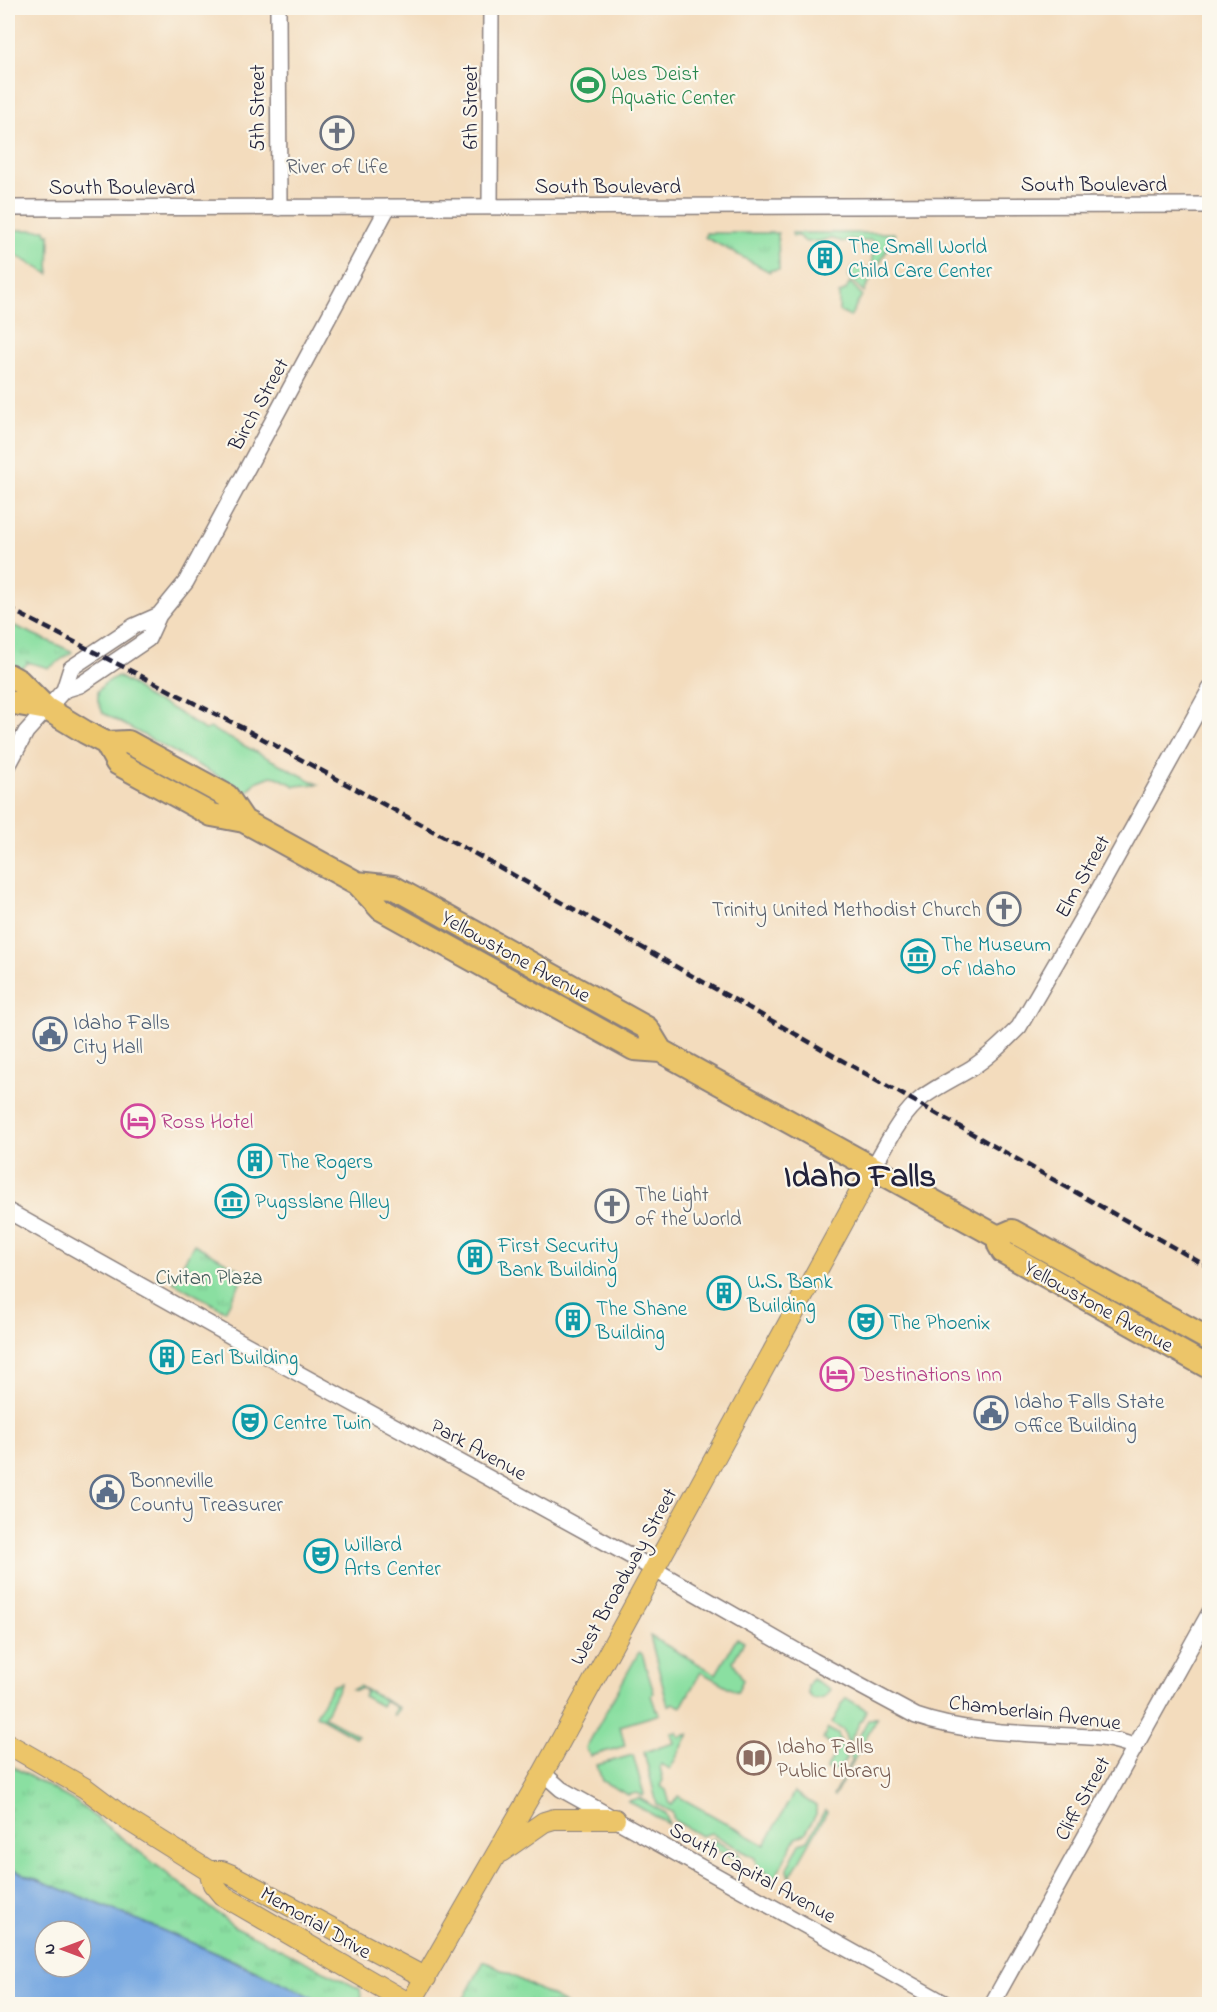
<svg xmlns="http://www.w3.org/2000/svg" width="1217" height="2012" viewBox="0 0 1217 2012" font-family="'Indie Flower',sans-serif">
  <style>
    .green { fill: #8adfa1; stroke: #56806e; stroke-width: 1.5 }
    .park { fill: url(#park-tufts); stroke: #56806e; stroke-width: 1.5 }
    .water { fill: #76a7e1; stroke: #4c648e; stroke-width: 1.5; fill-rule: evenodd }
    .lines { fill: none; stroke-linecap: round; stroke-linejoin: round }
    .minor-casing { stroke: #8a7f7c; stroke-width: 18 }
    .major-casing { stroke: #8a7f7c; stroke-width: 22 }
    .highway-casing { stroke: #8a7f7c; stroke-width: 26 }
    .minor { stroke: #fff; stroke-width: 15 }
    .major { stroke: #ecc569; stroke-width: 20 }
    .highway { stroke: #ecc569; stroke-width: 22 }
    .rail { stroke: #22223b; stroke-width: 4.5; stroke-dasharray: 9 4.5; stroke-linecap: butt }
    .labels { text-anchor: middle; stroke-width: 4.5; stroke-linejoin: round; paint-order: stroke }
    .leisure-label { font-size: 21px; fill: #27864d; stroke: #fbf7ec; text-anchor: start }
    .street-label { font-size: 21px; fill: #22223b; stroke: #fbf7ec }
    .worship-label { font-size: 21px; fill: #5b616d; stroke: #fbf7ec }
    .culture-label { font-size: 21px; fill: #0d838f; stroke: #fbf7ec; text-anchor: start }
    .service-label { font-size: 21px; fill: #4e5e75; stroke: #fbf7ec; text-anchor: start }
    .hotel-label { font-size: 21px; fill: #b23c85; stroke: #fbf7ec; text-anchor: start }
    .park-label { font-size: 21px; fill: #415b5a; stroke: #fbf7ec }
    .education-label { font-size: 21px; fill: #785e54; stroke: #fbf7ec; text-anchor: start }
    .town-label { font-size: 33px; font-weight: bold; fill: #22223b; stroke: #fbf7ec }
  </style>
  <defs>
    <pattern id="park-tufts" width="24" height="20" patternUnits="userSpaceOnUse" patternTransform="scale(1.5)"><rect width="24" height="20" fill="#8adfa1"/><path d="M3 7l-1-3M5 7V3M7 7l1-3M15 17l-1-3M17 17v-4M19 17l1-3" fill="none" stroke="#77bf8c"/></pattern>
  </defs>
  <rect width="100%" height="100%" fill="#fbf7ec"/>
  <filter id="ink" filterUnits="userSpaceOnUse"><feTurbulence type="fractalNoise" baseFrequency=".0167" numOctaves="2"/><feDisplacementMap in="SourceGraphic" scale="12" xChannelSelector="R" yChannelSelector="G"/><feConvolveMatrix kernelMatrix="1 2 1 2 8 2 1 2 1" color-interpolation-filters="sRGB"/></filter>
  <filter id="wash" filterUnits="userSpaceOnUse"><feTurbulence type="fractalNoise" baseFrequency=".008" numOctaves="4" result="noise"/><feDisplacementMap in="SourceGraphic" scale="24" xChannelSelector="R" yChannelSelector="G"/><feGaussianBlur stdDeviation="1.35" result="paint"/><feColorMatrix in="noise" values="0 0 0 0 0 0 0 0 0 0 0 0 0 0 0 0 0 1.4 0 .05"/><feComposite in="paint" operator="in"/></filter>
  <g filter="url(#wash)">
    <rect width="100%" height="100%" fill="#f3dcbd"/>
    <path class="green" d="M8,230H45L46,234H50L49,274L8,251Z
      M792,233H894L895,235L864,292L848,276L853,267L873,268L872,256L875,249L874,242L870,240L859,242L851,239L843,242L830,238L821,241L806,242L798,236H793Z
      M850,282L862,295L850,317L839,311V294L846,290Z
      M117,676C128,682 135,686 144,695C150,701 162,702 169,707C182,714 193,723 205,730L210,728L318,784L295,786L277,777L271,776L256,782L247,792L103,713L98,701V691L104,684Z
      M650,1636L716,1674L737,1638L744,1642L733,1661L743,1680L737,1692L701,1672L681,1707L673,1703L668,1706Z
      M639,1652L642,1654L654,1693L651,1695L656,1710H658L660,1714L620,1726L625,1746L590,1756L586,1748Z
      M812,1679L830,1689C826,1697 822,1701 813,1699L808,1693V1686Z
      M341,1683L324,1717L358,1735L355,1737L316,1715L332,1686Z
      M359,1686L399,1708L394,1716L392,1715L396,1707L384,1701L381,1706L363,1696L366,1691L361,1688L355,1691L352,1690Z
      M846,1698L867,1710L848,1744L844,1731L832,1723Z
      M877,1717L834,1797L833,1796L852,1761L850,1753L868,1720Z
      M828,1729L838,1734L846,1759L840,1769L830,1771L826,1770L838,1748L823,1739Z
      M677,1732L679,1737L689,1734L670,1769L661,1764L660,1767L663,1780L660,1786L666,1790L670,1804L672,1805L678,1796L765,1845L794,1792L816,1806V1814L805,1834L796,1838L775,1877L757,1867L755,1858L711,1833L701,1836L674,1820L672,1812L657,1804L644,1752L674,1743L671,1733Z
      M633,1755L644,1794L643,1796L637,1793L628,1795L602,1781L597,1765Z
      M639,1798L665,1813L669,1824L628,1801Z
      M825,1810L827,1812L790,1877L787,1868L800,1843L808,1840Z
      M712,1839L739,1854L741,1863L703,1842Z"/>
    <path class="park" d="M706,233H778L779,270H770V272L705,237Z
      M8,623L71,651L72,652L49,668L27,662L28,663L21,669L8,662Z
      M194,1244L246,1273L225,1311L173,1282Z
      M8,1764L77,1803L234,1926L360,1989L362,2004H327L247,1966L117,1911L8,1868Z
      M484,1961L567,2004H461Z"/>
    <path class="water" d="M8,1868C116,1910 223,1954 327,2004H8ZM45,1931H81V1967H45Z"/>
  </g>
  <g filter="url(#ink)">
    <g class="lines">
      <defs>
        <path id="minor" d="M278,8L279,208
          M490,207L491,8
          M8,208L1210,205
          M64,690L80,685L148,639L159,615L186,582L388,207
          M8,766L26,732L64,690L71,668L134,626L159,615
          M873,1168C887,1144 900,1115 923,1097C938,1086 955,1078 970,1069C989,1057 1004,1042 1019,1027L1099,889L1210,689
          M8,1211L245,1344L636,1559L814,1661L916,1716C959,1731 1008,1733 1053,1735C1083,1737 1107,1735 1135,1747
          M543,1773L561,1789L946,2004
          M992,2004L1210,1612"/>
        <path id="major" d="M8,1744L85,1788L126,1819L209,1871H222L232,1875L426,1978
          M501,1852L544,1822L554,1819H615
          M209,1871L213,1884L222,1895L410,2004
          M410,2004L543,1773L873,1168"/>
        <path id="highway" d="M8,675L19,681L47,709L85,732L106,743L128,742L227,796L244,821
          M8,702L47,709
          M106,743L117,763L212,815L244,821L357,883L381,909L634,1049L661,1051L998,1237L1012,1231L1210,1340
          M357,883L393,887L647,1028L661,1051
          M998,1237L999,1245L1003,1252L1210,1368"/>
      </defs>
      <use href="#minor" class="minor-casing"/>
      <use href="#major" class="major-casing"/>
      <use href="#highway" class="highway-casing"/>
      <use href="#minor" class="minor"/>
      <use href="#major" class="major"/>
      <use href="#highway" class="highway"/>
      <path class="rail" d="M8,608L241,727L494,864L1210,1268"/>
    </g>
  </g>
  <defs>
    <symbol id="stadium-ring" viewBox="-11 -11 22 22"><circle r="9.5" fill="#fbf7ec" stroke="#2e9e5b" stroke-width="1.5"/><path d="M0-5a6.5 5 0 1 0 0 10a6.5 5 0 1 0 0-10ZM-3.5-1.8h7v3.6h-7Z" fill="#2e9e5b"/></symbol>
    <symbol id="church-ring" viewBox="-11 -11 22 22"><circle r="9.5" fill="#fbf7ec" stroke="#6b7280" stroke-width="1.5"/><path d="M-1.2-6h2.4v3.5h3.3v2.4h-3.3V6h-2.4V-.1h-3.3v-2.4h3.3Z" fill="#6b7280"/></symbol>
    <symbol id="building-ring" viewBox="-11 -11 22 22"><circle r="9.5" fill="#fbf7ec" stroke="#0f9aa8" stroke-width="1.5"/><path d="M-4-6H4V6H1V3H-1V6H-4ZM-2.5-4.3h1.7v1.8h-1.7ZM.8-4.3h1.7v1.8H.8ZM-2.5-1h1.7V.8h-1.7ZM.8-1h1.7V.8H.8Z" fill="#0f9aa8"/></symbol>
    <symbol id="museum-ring" viewBox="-11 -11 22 22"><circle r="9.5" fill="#fbf7ec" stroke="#0f9aa8" stroke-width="1.5"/><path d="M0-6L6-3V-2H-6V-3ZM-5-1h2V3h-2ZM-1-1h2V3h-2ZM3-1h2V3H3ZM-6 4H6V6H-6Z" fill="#0f9aa8"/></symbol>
    <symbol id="civic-ring" viewBox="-11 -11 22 22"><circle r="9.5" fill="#fbf7ec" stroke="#5c6f8a" stroke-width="1.5"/><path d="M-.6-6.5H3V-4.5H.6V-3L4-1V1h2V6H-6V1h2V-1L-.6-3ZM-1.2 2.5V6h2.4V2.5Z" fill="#5c6f8a"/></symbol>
    <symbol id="hotel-ring" viewBox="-11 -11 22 22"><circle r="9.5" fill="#fbf7ec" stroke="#d1479c" stroke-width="1.5"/><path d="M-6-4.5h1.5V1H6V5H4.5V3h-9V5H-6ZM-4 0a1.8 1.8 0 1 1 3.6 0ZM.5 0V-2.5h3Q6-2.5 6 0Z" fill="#d1479c"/></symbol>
    <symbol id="theatre-ring" viewBox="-11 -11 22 22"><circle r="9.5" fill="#fbf7ec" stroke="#0f9aa8" stroke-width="1.5"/><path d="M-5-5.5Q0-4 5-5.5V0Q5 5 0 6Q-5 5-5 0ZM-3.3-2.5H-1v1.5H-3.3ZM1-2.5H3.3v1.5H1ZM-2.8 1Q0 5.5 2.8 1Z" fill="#0f9aa8"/></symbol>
    <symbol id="library-ring" viewBox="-11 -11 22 22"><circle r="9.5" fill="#fbf7ec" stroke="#8d6e63" stroke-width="1.5"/><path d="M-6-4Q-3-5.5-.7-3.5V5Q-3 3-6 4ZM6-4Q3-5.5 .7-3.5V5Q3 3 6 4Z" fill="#8d6e63"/></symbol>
  </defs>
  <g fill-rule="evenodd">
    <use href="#stadium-ring" x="569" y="66" width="38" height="38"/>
    <use href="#church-ring" x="318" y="114" width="38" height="38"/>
    <use href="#building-ring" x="806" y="239" width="38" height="38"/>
    <use href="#church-ring" x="985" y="890" width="38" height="38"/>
    <use href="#museum-ring" x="899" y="937" width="38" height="38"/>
    <use href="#civic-ring" x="31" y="1015" width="38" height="38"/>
    <use href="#hotel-ring" x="119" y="1102" width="38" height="38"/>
    <use href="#building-ring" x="236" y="1142" width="38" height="38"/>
    <use href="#museum-ring" x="213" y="1182" width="38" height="38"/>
    <use href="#church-ring" x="593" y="1187" width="38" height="38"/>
    <use href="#building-ring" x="456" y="1238" width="38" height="38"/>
    <use href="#building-ring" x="705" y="1274" width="38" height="38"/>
    <use href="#building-ring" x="554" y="1301" width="38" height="38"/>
    <use href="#theatre-ring" x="847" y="1303" width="38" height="38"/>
    <use href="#building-ring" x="148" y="1338" width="38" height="38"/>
    <use href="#hotel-ring" x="818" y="1355" width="38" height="38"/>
    <use href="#civic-ring" x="972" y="1394" width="38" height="38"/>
    <use href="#theatre-ring" x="231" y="1403" width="38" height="38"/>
    <use href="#civic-ring" x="88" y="1473" width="38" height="38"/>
    <use href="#theatre-ring" x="302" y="1537" width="38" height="38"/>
    <use href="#library-ring" x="735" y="1739" width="38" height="38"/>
  </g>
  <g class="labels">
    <g class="leisure-label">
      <text x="611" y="80">Wes Deist<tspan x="611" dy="24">Aquatic Center</tspan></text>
    </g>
    <g class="street-label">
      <text transform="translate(470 107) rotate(-90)" y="7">6th Street</text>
      <text transform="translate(257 108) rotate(-90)" y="7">5th Street</text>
      <text x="1094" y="191">South Boulevard</text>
      <text x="608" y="193">South Boulevard</text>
      <text x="122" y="194">South Boulevard</text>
      <text transform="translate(258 404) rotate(-61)" y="7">Birch Street</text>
      <text transform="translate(1082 876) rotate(-61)" y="7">Elm Street</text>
      <text transform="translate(516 956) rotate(29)" y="7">Yellowstone Avenue</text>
      <text transform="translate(1099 1306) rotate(29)" y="7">Yellowstone Avenue</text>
      <text transform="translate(479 1449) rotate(29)" y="7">Park Avenue</text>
      <text transform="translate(623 1576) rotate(-61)" y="7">West Broadway Street</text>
      <text transform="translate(1035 1712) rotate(7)" y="7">Chamberlain Avenue</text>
      <text transform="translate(1082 1798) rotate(-61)" y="7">Cliff Street</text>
      <text transform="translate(753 1872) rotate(29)" y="7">South Capital Avenue</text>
      <text transform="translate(316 1922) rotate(30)" y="7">Memorial Drive</text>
    </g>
    <g class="worship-label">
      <text x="337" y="173">River of Life</text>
      <text x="981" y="916" text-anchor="end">Trinity United Methodist Church</text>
      <text x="635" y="1201" text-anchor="start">The Light<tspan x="635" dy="24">of the World</tspan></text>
    </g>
    <g class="culture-label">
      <text x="848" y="253">The Small World<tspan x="848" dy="24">Child Care Center</tspan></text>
      <text x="941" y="951">The Museum<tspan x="941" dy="24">of Idaho</tspan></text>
      <text x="278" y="1168">The Rogers</text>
      <text x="255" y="1208">Pugsslane Alley</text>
      <text x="498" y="1252">First Security<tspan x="498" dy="24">Bank Building</tspan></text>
      <text x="747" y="1288">U.S. Bank<tspan x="747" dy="24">Building</tspan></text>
      <text x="596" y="1315">The Shane<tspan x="596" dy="24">Building</tspan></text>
      <text x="889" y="1329">The Phoenix</text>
      <text x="190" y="1364">Earl Building</text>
      <text x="273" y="1429">Centre Twin</text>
      <text x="344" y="1551">Willard<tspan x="344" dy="24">Arts Center</tspan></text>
    </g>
    <g class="service-label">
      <text x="73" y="1029">Idaho Falls<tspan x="73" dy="24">City Hall</tspan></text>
      <text x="1014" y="1408">Idaho Falls State<tspan x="1014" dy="24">Office Building</tspan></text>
      <text x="130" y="1487">Bonneville<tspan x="130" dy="24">County Treasurer</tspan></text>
    </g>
    <g class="hotel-label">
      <text x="161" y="1128">Ross Hotel</text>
      <text x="860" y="1381">Destinations Inn</text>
    </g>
    <g class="park-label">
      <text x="209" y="1284">Civitan Plaza</text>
    </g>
    <g class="education-label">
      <text x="777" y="1753">Idaho Falls<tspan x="777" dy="24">Public Library</tspan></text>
    </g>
    <g class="town-label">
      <text x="860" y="1186">Idaho Falls</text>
    </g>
  </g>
  <rect width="1217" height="2012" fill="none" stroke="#fbf7ec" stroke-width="30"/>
  <g transform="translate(63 1949) rotate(270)"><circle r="28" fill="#fbf7ec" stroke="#a4a2a5" stroke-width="1.5"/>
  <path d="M0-4.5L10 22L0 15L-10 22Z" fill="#d1495b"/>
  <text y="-9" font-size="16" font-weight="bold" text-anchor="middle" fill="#22223b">N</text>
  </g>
</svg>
